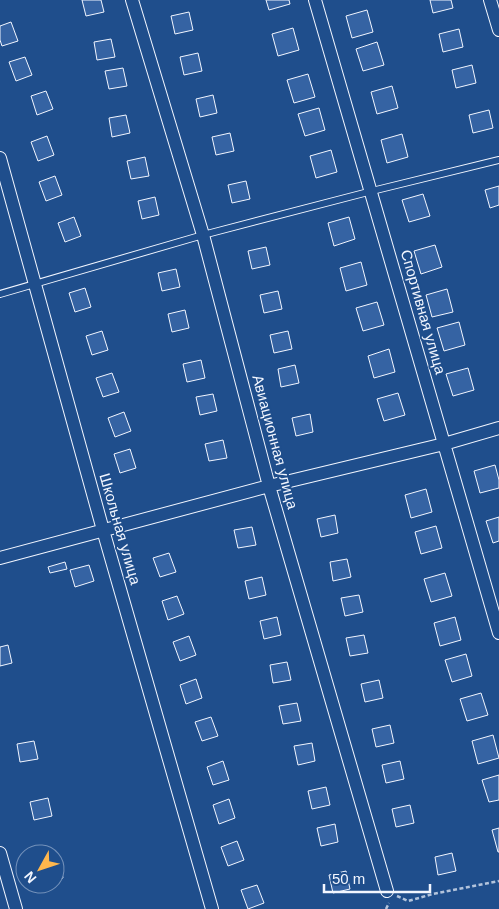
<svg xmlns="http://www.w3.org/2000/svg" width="499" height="909" viewBox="0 0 499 909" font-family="Arial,sans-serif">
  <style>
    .building { fill: #3563a3; stroke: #f2f6ff }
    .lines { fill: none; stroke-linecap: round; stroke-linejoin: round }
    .lane-casing { stroke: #f2f6ff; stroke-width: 8 }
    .street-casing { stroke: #f2f6ff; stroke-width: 14 }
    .path { stroke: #b3c4dc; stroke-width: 2.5; stroke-dasharray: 4 2.5; stroke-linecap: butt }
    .lane { stroke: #1f4e8c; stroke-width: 6 }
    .street { stroke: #1f4e8c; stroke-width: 12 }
    .labels { text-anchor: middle; stroke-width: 4; stroke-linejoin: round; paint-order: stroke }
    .street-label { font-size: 15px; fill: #f2f6ff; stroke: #1f4e8c }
  </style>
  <rect width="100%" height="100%" fill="#1f4e8c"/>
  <path class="building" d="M82,0H101L104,12L86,16Z
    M266,0H289L290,4L269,10Z
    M430,0H451L453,8L433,13Z
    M367,10L373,32L352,38L346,16Z
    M189,12L193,30L175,34L171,16Z
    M11,22L18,41L2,46L0,40V26Z
    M293,28L299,50L278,56L272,34Z
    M459,29L463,47L443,52L439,34Z
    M111,39L115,57L97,60L94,42Z
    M377,42L384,65L363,71L356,49Z
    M198,53L202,71L184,75L180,57Z
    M25,57L32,75L16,81L9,62Z
    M472,65L476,83L456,88L452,70Z
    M123,68L127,86L109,89L105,71Z
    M308,74L315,97L294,103L287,80Z
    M392,86L398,108L377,114L371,92Z
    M46,91L53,109L37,115L31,96Z
    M213,95L217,113L200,117L196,99Z
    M319,108L325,130L305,136L298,114Z
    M489,110L493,128L473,133L469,115Z
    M126,115L130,133L112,137L109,118Z
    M230,133L234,151L216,155L212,137Z
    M402,134L408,157L387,163L381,140Z
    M47,136L54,155L38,161L31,142Z
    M331,150L337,172L316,178L310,156Z
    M145,157L149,176L131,179L127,161Z
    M55,176L62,195L46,201L39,182Z
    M246,181L250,199L232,203L228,185Z
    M499,186V205L490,208L485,190Z
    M423,194L430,216L409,222L402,200Z
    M155,197L159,215L142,219L138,201Z
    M74,217L81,236L65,242L58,223Z
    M349,217L355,239L334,246L328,223Z
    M435,245L442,267L421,274L414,251Z
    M266,247L270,265L252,269L248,251Z
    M361,262L367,285L346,291L340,268Z
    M176,269L180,287L162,291L158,273Z
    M85,288L91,307L75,312L69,293Z
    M447,289L453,312L432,317L426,295Z
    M278,291L282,309L264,313L260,295Z
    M377,302L384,325L363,331L356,308Z
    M185,310L189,328L172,332L168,314Z
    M459,322L465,345L444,351L437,328Z
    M102,331L108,350L92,355L86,336Z
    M288,331L292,349L274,353L270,335Z
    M389,349L395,372L374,378L368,356Z
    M201,360L205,378L187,382L183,364Z
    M295,365L299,383L281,387L278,369Z
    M468,368L474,390L453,396L446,374Z
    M112,373L119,392L103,397L96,378Z
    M398,393L405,415L384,421L377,399Z
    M213,394L217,411L200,415L196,397Z
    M124,412L131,431L115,437L108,418Z
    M310,414L313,432L296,436L292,418Z
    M223,440L227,458L209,461L205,444Z
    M130,449L136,468L120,473L114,454Z
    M495,465L499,480V488L480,493L474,471Z
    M426,489L432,512L411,518L405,495Z
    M335,515L338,533L321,537L317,519Z
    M499,517V541L493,543L486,521Z
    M436,526L442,548L421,554L415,532Z
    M252,527L256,545L238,548L234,530Z
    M169,553L176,572L160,577L153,558Z
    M347,559L351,577L333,581L330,562Z
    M65,562L67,569L50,573L48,567Z
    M89,565L94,581L75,587L70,570Z
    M445,573L452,596L431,602L424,579Z
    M262,577L266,595L249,599L245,581Z
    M359,595L363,612L345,616L341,598Z
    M177,596L184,614L168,620L162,601Z
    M277,617L281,635L264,639L260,621Z
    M455,617L461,640L440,646L434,623Z
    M364,635L368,653L350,656L346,638Z
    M189,636L196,655L180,661L173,642Z
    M8,645L12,663L0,666V647Z
    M466,654L472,676L452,682L445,660Z
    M287,662L291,680L273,683L270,665Z
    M196,679L202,698L186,704L180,685Z
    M379,680L383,698L365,702L361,684Z
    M481,693L488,715L467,721L460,699Z
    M297,703L301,721L283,724L279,706Z
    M211,717L218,736L202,741L195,722Z
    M390,725L394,743L376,747L372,729Z
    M493,735L499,758L478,764L472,741Z
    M34,741L38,759L20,762L17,744Z
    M312,743L315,761L298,765L294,746Z
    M223,761L229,780L213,785L207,767Z
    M400,761L404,779L386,783L382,765Z
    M499,775V800L489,802L482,780Z
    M326,787L330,805L312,809L308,791Z
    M48,798L52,816L34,820L30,802Z
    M229,799L235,818L219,824L213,805Z
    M410,805L414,823L396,827L392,809Z
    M335,824L338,842L321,846L317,828Z
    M499,828V852H498L492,830Z
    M237,841L244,860L228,866L221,847Z
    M452,853L456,871L438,875L435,857Z
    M59,860L63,878L55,880V861Z
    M346,871L350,889L333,893L329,875Z
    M257,885L264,903L248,909L241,890Z"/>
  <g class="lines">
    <defs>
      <path id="lane" d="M0,294L203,235L372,191L499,160"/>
      <path id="street" d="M132,0L203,235L269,486L387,891
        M315,0L499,633
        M490,0L499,30
        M0,158L103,530L212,909
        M0,558L269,486L444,444L499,428
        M0,853L16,909"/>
    </defs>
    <use href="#lane" class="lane-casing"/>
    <use href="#street" class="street-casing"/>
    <path class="path" d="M397,896L408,901L433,894L499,881
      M386,909L389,903"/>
    <use href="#lane" class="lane"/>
    <use href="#street" class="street"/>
  </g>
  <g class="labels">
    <g class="street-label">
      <text transform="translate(423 312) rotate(74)" y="5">Спортивная улица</text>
      <text transform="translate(275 442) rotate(75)" y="5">Авиационная улица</text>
      <text transform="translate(120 529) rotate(74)" y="5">Школьная улица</text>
    </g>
  </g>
  <g transform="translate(40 869) rotate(230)"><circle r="24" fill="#1f4e8c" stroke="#7391ba"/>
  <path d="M0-4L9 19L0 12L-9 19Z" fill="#ffb74d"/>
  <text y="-8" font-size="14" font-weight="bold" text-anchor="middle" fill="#f2f6ff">N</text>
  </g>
  <path d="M324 884v8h106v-8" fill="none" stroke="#f2f6ff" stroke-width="2.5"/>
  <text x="332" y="884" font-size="15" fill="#f2f6ff" stroke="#1f4e8c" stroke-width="4" paint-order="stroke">50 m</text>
</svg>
